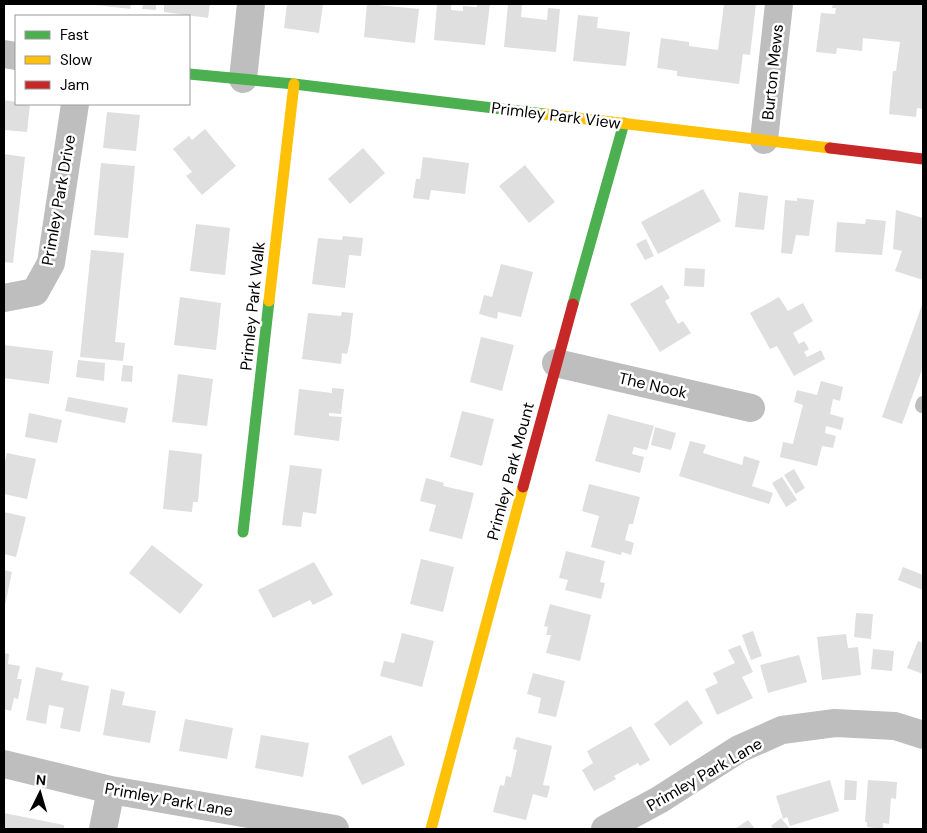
<svg xmlns="http://www.w3.org/2000/svg" width="927" height="833" viewBox="0 0 927 833" font-family="'DM Sans',sans-serif">
  <style>
    .building { fill: #dfdfdf }
    .lines { fill: none; stroke-linecap: round; stroke-linejoin: round }
    .lane { stroke: #bebebe; stroke-width: 14 }
    .street { stroke: #bebebe; stroke-width: 28 }
    .fast { stroke: #4caf50; stroke-width: 11 }
    .slow { stroke: #ffc107; stroke-width: 11 }
    .jam { stroke: #c62828; stroke-width: 11 }
    .labels { text-anchor: middle; stroke-width: 5; stroke-linejoin: round; paint-order: stroke }
    .street-label { font-size: 16px; fill: #000; stroke: #fff }
  </style>
  <rect width="100%" height="100%" fill="#fff"/>
  <path class="building" d="M87,4H131L130,9Z
    M143,4H156V10L142,9Z
    M164,4H210L208,18L164,12Z
    M287,4H323L319,33L284,28Z
    M367,4L419,9L415,43L364,37Z
    M437,4H451V10L463,11V6L477,7V4H490L485,45L434,40Z
    M508,4L522,5L521,17L547,20L548,8L560,9L556,52L504,47Z
    M724,4H756L750,55L743,54L739,84L677,76V71L657,68L661,38L689,42V46L718,50Z
    M833,4H923V109L917,108L916,117L889,114L893,71H896L900,42L863,38L862,51L837,48L836,54L816,52L821,13L835,14L836,8H832Z
    M578,15L598,17L597,28L630,32L626,66L573,61Z
    M4,100L16,102V104H30L27,132L4,130Z
    M107,112L140,115L136,151L103,148Z
    M205,129L236,166L202,195L186,176L192,172L173,149L189,136L192,140Z
    M363,148L385,173L350,204L328,179Z
    M4,154L25,157L13,263L4,262Z
    M423,157L469,163L465,194L431,190L429,200L413,198L416,179H420Z
    M101,163L135,166L128,238L94,235Z
    M525,165L555,202L529,223L499,186Z
    M703,189L721,221L658,254L641,222Z
    M739,192L768,196L764,230L735,227Z
    M797,198L814,200L809,236L796,235L792,254L781,253L785,200L797,201Z
    M896,210L923,218V280L895,271L902,251L893,249Z
    M866,219L886,221L882,255L835,252L837,222L865,224Z
    M196,224L230,228L225,275L190,271Z
    M343,236L363,238L361,256L349,255L345,288L312,284L318,238L342,240Z
    M646,239L654,256L645,260L636,244Z
    M91,250L124,253L115,342L125,343L123,361L80,357Z
    M501,264L533,272L521,317L498,312L497,319L479,314L484,295L492,297Z
    M685,268L705,269L704,287L684,286Z
    M662,285L670,298L665,301L678,324L683,321L691,333L660,352L630,304Z
    M180,297L221,303L216,350L174,345Z
    M779,297L788,311L803,303L813,321L793,333L799,344L804,341L809,349L804,352L807,357L821,350L825,359L794,376L777,346L770,349L750,313Z
    M923,302V367L902,424L882,417Z
    M342,312L353,313L350,341L347,354L342,353L341,364L302,359L308,313L341,316Z
    M481,337L514,345L502,391L470,382Z
    M4,345L53,351L49,384L4,378Z
    M78,360L105,363L104,381L76,377Z
    M123,365L133,366L132,382L121,381Z
    M178,374L213,379L207,426L172,422Z
    M821,381L843,387L840,401L833,399L830,414L844,418L841,430L826,426L825,433L836,436L833,448L822,446L817,466L780,457L783,442L793,444L794,439L803,405L794,402L797,390L817,395Z
    M332,388L344,389L341,414L329,413V416L342,417L339,441L294,435L299,389L332,393Z
    M68,397L128,408L125,423L65,411Z
    M462,411L494,419L482,466L450,457Z
    M29,413L62,420L57,443L25,437Z
    M608,414L654,426L647,450L634,447L632,454L644,457L640,473L595,461Z
    M655,427L676,433L671,450L651,445Z
    M690,441L706,445L703,453L742,465L744,456L760,461L752,486L773,493L769,504L679,476Z
    M169,450L202,454L198,502H193L192,512L163,509Z
    M7,453L36,459L27,499L4,494V466Z
    M290,465L322,469L316,514L303,512L301,527L282,525Z
    M794,469L805,488L796,494L784,475Z
    M782,477L797,500L786,507L772,483Z
    M426,478L444,483L443,486L474,493L462,539L429,531L436,505L420,501Z
    M589,484L640,497L633,524H629L625,540L634,543L631,555L622,552L621,555L591,547L599,516L582,511Z
    M4,512L26,517L16,557L4,554Z
    M152,545L203,585L180,614L129,573Z
    M566,551L605,561L600,582L605,583L601,599L565,590L568,580L559,578Z
    M421,559L454,567L443,612L410,604Z
    M314,562L333,595L313,605L310,600L273,618L258,590Z
    M903,567L923,575V590L898,580Z
    M4,570L12,572L5,605H4Z
    M550,604L591,615L580,661L546,653L551,635H546L548,627L544,626Z
    M856,613L873,614L871,639L854,637Z
    M753,631L762,656L751,660L742,635Z
    M402,633L434,641L422,687L380,676L384,661L394,663Z
    M846,634L848,648L858,647L861,675L822,680L817,637Z
    M918,641L923,643V674L907,668Z
    M740,645L753,672L742,677L753,698L717,715L705,689L718,683L713,673L735,663L728,650Z
    M873,649L894,651L892,671L871,669Z
    M4,653L9,654L8,664L20,666L17,679H22L18,699L14,698L11,711L4,709Z
    M799,655L807,682L768,693L760,665Z
    M36,667L63,673L61,680L89,686L80,732L60,728L64,708L49,705L46,724L26,720Z
    M533,673L565,681L556,717L538,713L541,698L527,694Z
    M111,689L125,692L122,705L156,711L150,743L103,735Z
    M687,700L703,723L670,746L654,724Z
    M185,719L233,728L227,759L179,751Z
    M631,726L650,760L640,766L638,763L614,776L616,779L594,791L582,770L593,763L587,751Z
    M261,735L309,743L303,777L255,768Z
    M391,735L405,765L362,785L348,756Z
    M516,737L552,746L543,785L550,786L547,798L533,794L526,820L493,812L500,785L504,786L506,776L511,777L517,750L513,749Z
    M830,780L839,811L790,826L787,817L783,819L776,796Z
    M845,780L857,781L856,800H844Z
    M868,780L897,782L896,799L891,798L889,824L883,823V829L867,827V822H865Z
    M4,813L64,825V829H4Z
    M781,818L790,829H774L771,826Z
    M748,820L755,829H735Z"/>
  <g class="lines">
    <path class="lane" d="M922,406L923,403"/>
    <path class="street" d="M4,54L16,56
      M243,79L251,4
      M764,140L779,4
      M4,298L35,292L51,263L75,104
      M556,363L751,408
      M4,764L111,790L335,829
      M103,829L111,790
      M605,829L659,800L739,749L782,730L835,723L895,726L923,735"/>
    <path class="fast" d="M189,74L294,84L544,114
      M573,304L624,123
      M243,532L269,301"/>
    <path class="slow" d="M544,114L830,148
      M269,301L294,84
      M431,829L523,487"/>
    <path class="jam" d="M830,148L923,159
      M523,487L573,304"/>
  </g>
  <g class="labels">
    <g class="street-label">
      <text transform="translate(772 72) rotate(-84)" y="6">Burton Mews</text>
      <text transform="translate(556 115) rotate(7)" y="6">Primley Park View</text>
      <text transform="translate(58 200) rotate(-80)" y="6">Primley Park Drive</text>
      <text transform="translate(252 306) rotate(-84)" y="6">Primley Park Walk</text>
      <text transform="translate(653 385) rotate(13)" y="6">The Nook</text>
      <text transform="translate(510 471) rotate(-75)" y="6">Primley Park Mount</text>
      <text transform="translate(704 774) rotate(-30)" y="6">Primley Park Lane</text>
      <text transform="translate(169 799) rotate(10)" y="6">Primley Park Lane</text>
    </g>
  </g>
  <rect width="927" height="833" fill="none" stroke="#000000" stroke-width="10"/>
  <rect x="15" y="15" width="175" height="90" fill="#ffffff" stroke="#999999"/>
  <rect x="25" y="31" width="25" height="8" fill="#4caf50" stroke="#999999"/>
  <text x="60" y="40" font-size="15" fill="#000000">Fast</text>
  <rect x="25" y="56" width="25" height="8" fill="#ffc107" stroke="#999999"/>
  <text x="60" y="65" font-size="15" fill="#000000">Slow</text>
  <rect x="25" y="81" width="25" height="8" fill="#c62828" stroke="#999999"/>
  <text x="60" y="90" font-size="15" fill="#000000">Jam</text>
  <g transform="translate(40 793) rotate(5)" stroke="#ffffff" stroke-width="4" paint-order="stroke">
  <path d="M0-4L9 19L0 12L-9 19Z" fill="#000000"/>
  <text y="-8" font-size="14" font-weight="bold" text-anchor="middle" fill="#000000">N</text>
  </g>
</svg>
